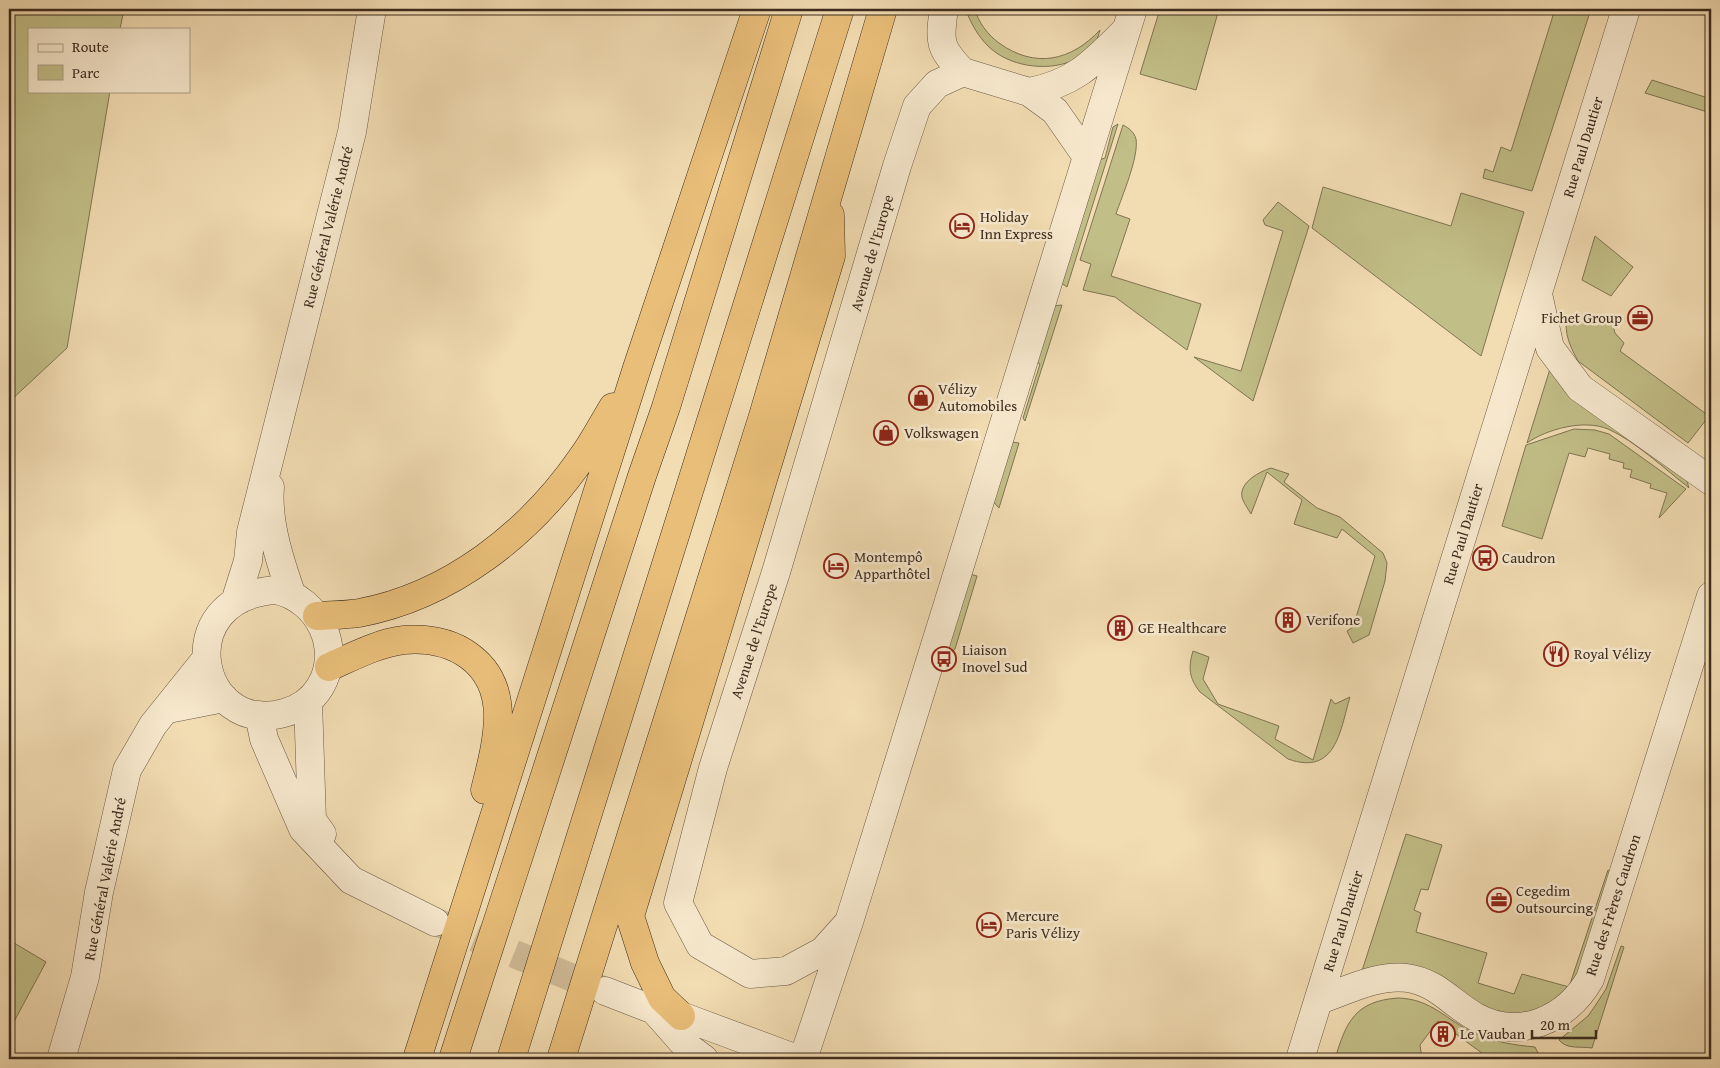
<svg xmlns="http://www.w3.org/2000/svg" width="1720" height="1068" viewBox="0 0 1720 1068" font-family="'Gentium Book Plus',serif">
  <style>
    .green { fill: #c2be87; stroke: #807553 }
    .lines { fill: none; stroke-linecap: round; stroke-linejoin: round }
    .minor-tunnel { stroke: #ceb995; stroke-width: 28; stroke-dasharray: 28 14; stroke-linecap: butt }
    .minor-casing { stroke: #6a5844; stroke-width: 29 }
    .highway-casing { stroke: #3d2c1f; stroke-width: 29 }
    .minor { stroke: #f7e8cd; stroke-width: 28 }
    .highway { stroke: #e9be79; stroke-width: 28 }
    .labels { text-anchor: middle; stroke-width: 5; stroke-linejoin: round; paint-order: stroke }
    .street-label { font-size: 15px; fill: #3d2c1f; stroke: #f7e8cd }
    .poi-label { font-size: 15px; fill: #3d2c1f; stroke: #f7e8cd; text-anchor: start }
  </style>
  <rect width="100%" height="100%" fill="#f2dcb2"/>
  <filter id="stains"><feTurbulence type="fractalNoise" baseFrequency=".004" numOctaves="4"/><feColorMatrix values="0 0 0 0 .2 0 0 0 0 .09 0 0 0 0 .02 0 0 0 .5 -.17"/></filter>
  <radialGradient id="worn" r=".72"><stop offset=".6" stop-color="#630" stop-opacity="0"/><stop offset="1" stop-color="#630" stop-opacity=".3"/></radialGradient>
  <path class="green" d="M9,9H124L120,29H29V91H110L67,348L9,402Z
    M968,9H975C978,22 988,35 999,43C1035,69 1071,61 1100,30L1095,46C1088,51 1080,57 1072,61C1045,72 1008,66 988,46C978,36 972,25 967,13Z
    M1160,9H1219L1196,90L1140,74Z
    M1555,9H1591L1532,191L1483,178L1485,169L1493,172L1501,147L1511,151Z
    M1652,80L1711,99V113L1645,93Z
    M1118,124L1067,287L1057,280L1093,162L1105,158L1113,127Z
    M1123,125C1129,128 1134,132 1136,139C1139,157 1122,196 1116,214L1130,219L1111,276L1201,304L1187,350L1115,297L1083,290L1091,264L1080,260Z
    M1323,187L1451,226L1461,193L1524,212L1481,356L1312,228Z
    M1278,202L1309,226L1253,401L1194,357L1241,371L1283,231L1265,225L1263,220Z
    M1595,236L1633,267L1611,296L1582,280Z
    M1062,305L1025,421L1023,418L1040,364L1033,360L1053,306Z
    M1572,322L1612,323L1615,333L1624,343L1620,351L1709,416L1688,443L1578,361C1571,348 1566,338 1566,323Z
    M1550,369L1686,478L1689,488C1665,469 1635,441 1608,429C1584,419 1547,429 1527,443Z
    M1574,429L1595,430L1609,434L1686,489L1659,518L1667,493L1650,488L1651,484L1630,477L1632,470L1623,468L1624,463L1609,459L1610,454L1588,448L1585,457L1569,453L1542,539L1502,526L1526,445Z
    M1012,442L1019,443L999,508L990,498Z
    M1271,468L1289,474L1284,482L1317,508L1340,517L1383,553L1387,563L1385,581L1369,635L1353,643L1347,631L1353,627L1375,556L1342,529L1337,538L1294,524L1302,500L1267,472L1251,514C1248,509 1243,502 1242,497C1239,482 1261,471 1271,468Z
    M966,573L977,576L955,649L950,654L945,644Z
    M1193,651L1209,657L1203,679L1218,704L1279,726L1275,739L1313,760L1331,699L1335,704L1350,697C1340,731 1336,776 1288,759L1200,692C1189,678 1188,668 1193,651Z
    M1406,834L1442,845L1428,890L1421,889L1414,910L1421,913L1416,932L1487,953L1478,983L1514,994L1522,974L1569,987L1608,870L1613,874L1579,980L1554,1006L1509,1019L1360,977Z
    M9,940L46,962L9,1031Z
    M1621,946L1624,947L1592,1048C1581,1046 1567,1050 1559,1040L1588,1016L1595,1006L1606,989Z
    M1398,998C1432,999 1446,1020 1474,1033C1494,1042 1514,1045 1535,1047L1541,1059H1490L1438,1021L1420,1045L1422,1059H1335C1346,1022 1355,1001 1398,998Z"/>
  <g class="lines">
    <path class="minor-tunnel" d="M436,922L605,991"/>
    <defs>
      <path id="minor" d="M944,9C939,41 939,48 963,72
        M1029,92C1075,83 1093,63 1125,31
        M1538,294L1550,348L1580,388L1711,481
        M270,487C267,522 280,561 291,593
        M276,590C319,599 343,649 320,687C312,700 299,709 284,713C198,737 168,597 276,590Z
        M235,602L248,561L251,532L352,132L372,9
        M308,701L312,820L322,834
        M168,709L224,698
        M259,715L264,739L303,829L351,880L435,922
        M849,922L823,951L786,971L750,974L700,945L678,903L713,768L776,572L897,166L917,106L937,84L963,72L1029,92L1055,111L1087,157
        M605,991L654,1010L681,1016L797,1059
        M1319,1000C1346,991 1378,974 1407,978C1437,982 1452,1004 1476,1017C1520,1041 1567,1019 1590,979L1711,596
        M654,1010L685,1045L704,1059
        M61,1059L85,977L99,892L127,770L153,725L206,659
        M803,1059L849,922L1133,9
        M1300,1059L1626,9"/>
      <path id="highway" d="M317,616C331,615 346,615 359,613C450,596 529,534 581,459C593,443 602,425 613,407
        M329,667C352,657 378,643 404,640C453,636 497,661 498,715C498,740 491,766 485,790
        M681,1016L662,998L645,963L630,916L831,256L830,215
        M417,1059L637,368L757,9
        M453,1059L642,476L666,407L789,9
        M511,1059L840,9
        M561,1059L763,416L883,9"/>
    </defs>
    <use href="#minor" class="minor-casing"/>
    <use href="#highway" class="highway-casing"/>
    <use href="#minor" class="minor"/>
    <use href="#highway" class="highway"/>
  </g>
  <defs>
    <symbol id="hotel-ring" viewBox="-11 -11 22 22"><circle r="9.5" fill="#f7e8cd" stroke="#8f2418" stroke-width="1.5"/><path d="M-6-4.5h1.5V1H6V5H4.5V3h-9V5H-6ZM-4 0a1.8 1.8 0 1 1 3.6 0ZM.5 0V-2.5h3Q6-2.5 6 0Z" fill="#8f2418"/></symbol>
    <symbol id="office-ring" viewBox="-11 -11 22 22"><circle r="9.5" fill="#f7e8cd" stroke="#8f2418" stroke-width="1.5"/><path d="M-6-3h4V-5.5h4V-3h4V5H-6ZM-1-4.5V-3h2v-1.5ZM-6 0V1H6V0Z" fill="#8f2418"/></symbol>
    <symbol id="shop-ring" viewBox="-11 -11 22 22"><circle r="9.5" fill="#f7e8cd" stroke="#8f2418" stroke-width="1.5"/><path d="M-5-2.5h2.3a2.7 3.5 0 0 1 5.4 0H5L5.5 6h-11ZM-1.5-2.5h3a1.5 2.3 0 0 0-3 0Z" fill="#8f2418"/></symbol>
    <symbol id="bus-ring" viewBox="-11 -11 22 22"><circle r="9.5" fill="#f7e8cd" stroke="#8f2418" stroke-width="1.5"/><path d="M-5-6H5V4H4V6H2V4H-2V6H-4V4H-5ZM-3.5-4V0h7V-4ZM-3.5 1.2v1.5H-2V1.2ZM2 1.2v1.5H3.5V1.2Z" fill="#8f2418"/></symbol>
    <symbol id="building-ring" viewBox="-11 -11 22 22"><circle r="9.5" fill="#f7e8cd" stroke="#8f2418" stroke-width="1.5"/><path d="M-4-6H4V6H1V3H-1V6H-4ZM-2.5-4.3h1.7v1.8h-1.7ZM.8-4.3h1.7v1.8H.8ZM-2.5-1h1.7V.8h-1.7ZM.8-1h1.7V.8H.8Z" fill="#8f2418"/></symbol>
    <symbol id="restaurant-ring" viewBox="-11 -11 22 22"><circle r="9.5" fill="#f7e8cd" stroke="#8f2418" stroke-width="1.5"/><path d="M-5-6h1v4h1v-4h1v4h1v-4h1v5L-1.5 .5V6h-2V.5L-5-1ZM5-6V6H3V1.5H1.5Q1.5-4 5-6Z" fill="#8f2418"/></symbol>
  </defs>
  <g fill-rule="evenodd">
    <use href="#hotel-ring" x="948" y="212" width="28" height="28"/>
    <use href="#office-ring" x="1626" y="304" width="28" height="28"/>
    <use href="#shop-ring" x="907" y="384" width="28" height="28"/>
    <use href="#shop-ring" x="872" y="419" width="28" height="28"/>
    <use href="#bus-ring" x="1471" y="544" width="28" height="28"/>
    <use href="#hotel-ring" x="822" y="552" width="28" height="28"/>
    <use href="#building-ring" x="1274" y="606" width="28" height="28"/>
    <use href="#building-ring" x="1106" y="614" width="28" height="28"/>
    <use href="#restaurant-ring" x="1542" y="640" width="28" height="28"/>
    <use href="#bus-ring" x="930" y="645" width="28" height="28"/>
    <use href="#office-ring" x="1485" y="886" width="28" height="28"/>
    <use href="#hotel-ring" x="975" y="911" width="28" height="28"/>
    <use href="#building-ring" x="1429" y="1020" width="28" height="28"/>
  </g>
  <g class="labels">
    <g class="street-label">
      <text transform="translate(1583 147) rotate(-73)" y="5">Rue Paul Dautier</text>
      <text transform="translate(328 227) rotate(-76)" y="5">Rue Général Valérie André</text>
      <text transform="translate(872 253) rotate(-74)" y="5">Avenue de l'Europe</text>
      <text transform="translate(1463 534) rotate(-73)" y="5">Rue Paul Dautier</text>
      <text transform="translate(754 641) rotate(-72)" y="5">Avenue de l'Europe</text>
      <text transform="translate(105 879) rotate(-79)" y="5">Rue Général Valérie André</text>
      <text transform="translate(1613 905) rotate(-72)" y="5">Rue des Frères Caudron</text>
      <text transform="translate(1343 921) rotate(-73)" y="5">Rue Paul Dautier</text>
    </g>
    <g class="poi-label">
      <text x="980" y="222">Holiday<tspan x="980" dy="17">Inn Express</tspan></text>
      <text x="1622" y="323" text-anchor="end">Fichet Group</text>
      <text x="938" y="394">Vélizy<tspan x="938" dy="17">Automobiles</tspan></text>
      <text x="904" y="438">Volkswagen</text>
      <text x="854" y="562">Montempô<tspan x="854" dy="17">Apparthôtel</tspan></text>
      <text x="1502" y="563">Caudron</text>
      <text x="1306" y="625">Verifone</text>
      <text x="1138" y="633">GE Healthcare</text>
      <text x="962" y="655">Liaison<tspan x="962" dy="17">Inovel Sud</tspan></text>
      <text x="1574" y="659">Royal Vélizy</text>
      <text x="1516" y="896">Cegedim<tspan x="1516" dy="17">Outsourcing</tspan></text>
      <text x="1006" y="921">Mercure<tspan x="1006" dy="17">Paris Vélizy</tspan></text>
      <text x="1460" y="1039">Le Vauban</text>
    </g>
  </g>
  <rect width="1720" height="1068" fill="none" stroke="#f2dcb2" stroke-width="30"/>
  <rect x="10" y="10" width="1700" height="1048" fill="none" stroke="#3d2c1f" stroke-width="2.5"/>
  <rect x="15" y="15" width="1690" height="1038" fill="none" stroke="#3d2c1f"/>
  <rect x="28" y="28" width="162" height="65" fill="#f7e8cd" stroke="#ad9d87"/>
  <rect x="38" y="44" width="25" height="8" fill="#f7e8cd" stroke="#ad9d87"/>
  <text x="72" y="52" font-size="15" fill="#3d2c1f">Route</text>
  <rect x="38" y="65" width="25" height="15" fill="#c2be87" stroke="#ad9d87"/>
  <text x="72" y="78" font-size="15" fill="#3d2c1f">Parc</text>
  <path d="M1532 1030v8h64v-8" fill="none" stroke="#3d2c1f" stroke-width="2.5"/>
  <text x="1540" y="1030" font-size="15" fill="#3d2c1f" stroke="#f7e8cd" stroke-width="4" paint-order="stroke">20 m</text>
  <rect width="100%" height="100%" filter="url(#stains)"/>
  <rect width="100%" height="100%" fill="url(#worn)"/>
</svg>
